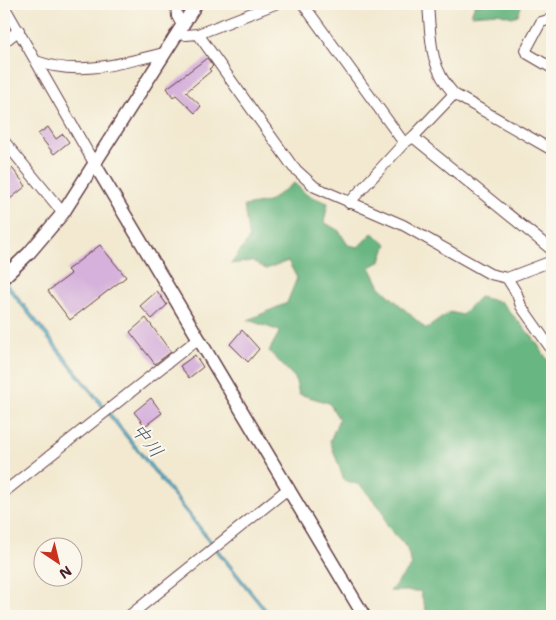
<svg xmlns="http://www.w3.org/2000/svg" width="556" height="620" viewBox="0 0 556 620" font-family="'Shantell Sans','Klee One',sans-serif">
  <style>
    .forest { fill: #68b681; stroke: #596a56 }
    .water { fill: #4fb2ce; stroke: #4c687c }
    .building { fill: #d5b1db }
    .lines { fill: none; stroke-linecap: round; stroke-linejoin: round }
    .minor-casing { stroke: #633d44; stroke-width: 12 }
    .tertiary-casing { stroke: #633d44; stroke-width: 15 }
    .minor { stroke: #fff; stroke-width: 10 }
    .tertiary { stroke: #fff; stroke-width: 12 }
    .labels { text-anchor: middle; stroke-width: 4; stroke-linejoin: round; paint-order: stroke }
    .water-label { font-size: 19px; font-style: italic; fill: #4c5a6c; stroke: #fbf7ec }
  </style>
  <rect width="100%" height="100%" fill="#fbf7ec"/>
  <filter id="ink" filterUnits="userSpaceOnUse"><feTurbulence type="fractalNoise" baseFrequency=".02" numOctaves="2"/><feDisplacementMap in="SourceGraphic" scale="10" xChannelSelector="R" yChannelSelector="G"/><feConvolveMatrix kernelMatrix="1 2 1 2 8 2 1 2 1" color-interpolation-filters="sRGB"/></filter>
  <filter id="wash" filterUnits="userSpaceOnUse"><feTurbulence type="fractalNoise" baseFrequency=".0096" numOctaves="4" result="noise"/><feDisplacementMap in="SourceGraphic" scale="20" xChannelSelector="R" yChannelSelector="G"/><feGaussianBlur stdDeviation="1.12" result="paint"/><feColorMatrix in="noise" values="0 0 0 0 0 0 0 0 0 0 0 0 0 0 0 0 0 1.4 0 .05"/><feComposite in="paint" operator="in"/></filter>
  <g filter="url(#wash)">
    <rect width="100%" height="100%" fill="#f2e9d0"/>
    <path class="forest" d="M475,4H522L518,15L512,17L498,13L471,15Z
      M294,183L307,195L328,203L324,222L339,231L348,245L358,247L372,233L387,244L381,261L370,267L380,287L426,329L450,312L462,315L479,297L501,302L534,339L552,367V616H428L420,591H390L412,565L406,546L387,526L383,511L360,485L344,480L330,441L339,419L329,403L299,394L295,378L269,351L280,331L248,320L287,303L297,278L288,261L266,269L252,261L231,264L249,239L244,206L268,202Z"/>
    <path class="water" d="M4,279L237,573L272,616H268L244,586L4,284Z"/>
    <g id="blocks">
      <path class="building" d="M207,58L213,66L209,69L211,71L186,92L201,106L195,113L176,95L173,97L167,88Z
        M48,127L56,139L63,134L69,142L54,154L38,134Z
        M12,168L26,186L4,204V175Z
        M100,245L126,277L70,320L48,291L71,274L67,270Z
        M157,291L167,305L152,319L140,306Z
        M146,318L171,352L155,364L130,332Z
        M242,330L259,349L248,362L230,344Z
        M195,355L203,367L189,378L180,366Z
        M151,398L162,413L145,426L134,412Z"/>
    </g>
  </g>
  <g filter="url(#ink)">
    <use href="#blocks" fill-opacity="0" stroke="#633d44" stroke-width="1"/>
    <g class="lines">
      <defs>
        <path id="minor" d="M176,4L177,16L182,25
          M303,4L404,143L349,203
          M428,4C431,39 429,67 454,94L552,150
          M4,6L94,163
          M552,19L541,22L526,50L528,54L552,68
          M178,32L186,35L198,34L275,4
          M198,34L293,167L315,187L403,225L490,274L507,278L517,294L521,306L552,350
          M4,42L19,30
          M36,61C78,77 122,63 164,53
          M413,137L454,94
          M4,141L63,213
          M404,143L413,137L552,250
          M507,278L552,261
          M4,492L199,338
          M129,616L289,488"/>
        <path id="tertiary" d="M94,163L364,616
          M4,277L29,253L63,213L196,4"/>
      </defs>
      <use href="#minor" class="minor-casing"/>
      <use href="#tertiary" class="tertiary-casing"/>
      <use href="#minor" class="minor"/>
      <use href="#tertiary" class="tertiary"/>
    </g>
  </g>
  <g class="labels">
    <g class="water-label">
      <text transform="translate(148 440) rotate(52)" y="7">中川</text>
    </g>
  </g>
  <rect width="556" height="620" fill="none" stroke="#fbf7ec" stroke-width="20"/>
  <g transform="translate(58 562) rotate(145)"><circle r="24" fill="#fbf7ec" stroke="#b4a19f"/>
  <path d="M0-4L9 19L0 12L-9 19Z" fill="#c8321e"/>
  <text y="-8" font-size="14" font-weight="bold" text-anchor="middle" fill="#4a1f2b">N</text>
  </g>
</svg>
